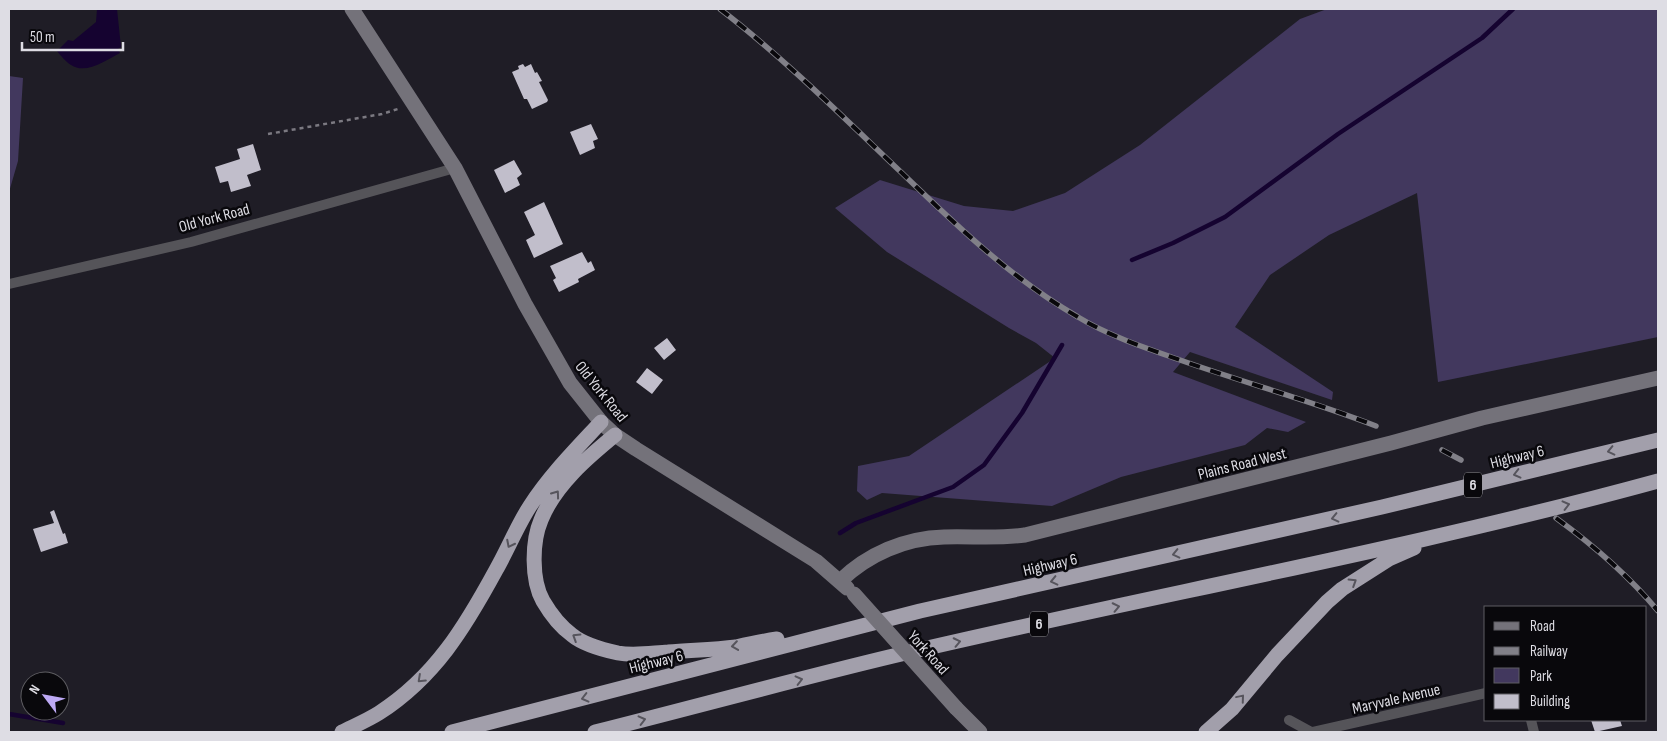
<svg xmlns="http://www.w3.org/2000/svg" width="1667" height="741" viewBox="0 0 1667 741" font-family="'Sofia Sans Condensed',sans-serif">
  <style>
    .green { fill: #42385e }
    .water { fill: #150330 }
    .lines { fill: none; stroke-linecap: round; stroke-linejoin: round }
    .stream { stroke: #150330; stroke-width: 4.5 }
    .building { fill: #c1becb }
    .path { stroke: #7b7981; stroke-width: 2.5; stroke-dasharray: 4 4; stroke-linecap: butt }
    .street { stroke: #555459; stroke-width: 10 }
    .secondary { stroke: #74727a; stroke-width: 15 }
    .highway { stroke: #a29fab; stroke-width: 15 }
    .rail-casing { stroke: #818088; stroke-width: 5.5 }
    .rail { stroke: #09080c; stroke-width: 4; stroke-dasharray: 11; stroke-linecap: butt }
    .secondary-bridge { stroke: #74727a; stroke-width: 15 }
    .oneway { stroke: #56545c }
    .labels { text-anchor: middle; stroke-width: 5; stroke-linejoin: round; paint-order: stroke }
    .shield { fill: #09080c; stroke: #9e9da3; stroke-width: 1 }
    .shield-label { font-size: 15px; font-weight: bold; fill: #dedde4 }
    .street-label { font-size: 16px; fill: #dedde4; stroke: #09080c }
  </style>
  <rect width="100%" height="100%" fill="#1f1d26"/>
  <path class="green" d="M1327,9H1658V337L1438,382L1417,193L1329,235L1270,275L1235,327L1333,392L1332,400L1190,352L1173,372L1306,422L1288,432L1267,428L1245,445L1121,477L1052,506L882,493L867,500L857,491L858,466L909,456L1055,358L1036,343L1009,328L887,252L835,208L880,180L964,206L1013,211L1065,193L1140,145L1300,19Z
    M9,76L23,78L18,161L9,192Z"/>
  <path class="water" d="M97,9H117L121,47L118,49L120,53C106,60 86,75 71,65C66,62 61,56 57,51L68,40L73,41L96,22Z"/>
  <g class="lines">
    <path class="stream" d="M1132,260L1173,243L1225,217L1338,134L1482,38L1513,9
      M840,533L856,523L953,487L984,465L1022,413L1062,345
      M9,714L63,723"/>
  </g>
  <path class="building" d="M523,64L525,67L531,64L535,73L537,72L542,81L539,82L548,100L547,102L532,109L527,99H524L512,72L519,69L518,66Z
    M591,124L598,139L593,141L595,148L580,155L570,132Z
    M253,144L261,170L247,175L251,186L231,192L228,181L220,183L215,167L240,159L237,149Z
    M514,160L522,174L517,178L520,185L505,193L494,170Z
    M544,202L563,244L534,258L526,240L535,235L524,212Z
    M582,252L588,263L591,261L595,270L578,279L579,282L559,292L553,280L556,278L550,266Z
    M667,338L676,350L664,360L654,348Z
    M647,368L663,380L652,394L636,382Z
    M54,510L63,534L65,533L68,543L41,552L33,529L54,523L50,512Z
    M1591,720H1620L1622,726L1595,732Z"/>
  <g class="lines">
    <path class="path" d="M268,134L382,114L401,108"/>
    <path class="street" d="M9,284L191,242L455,168
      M1289,720L1311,732
      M1531,720L1534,732
      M1313,732L1486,693"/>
    <path class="secondary" d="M352,9L455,168L525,304L570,383L601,422L615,435L636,449L816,561L847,588
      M840,581C868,554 905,538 944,537C971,536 998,539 1025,535L1391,443L1482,418L1658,378
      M956,708L980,732"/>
    <path class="highway" d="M615,435C587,458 555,485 541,520C532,541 531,580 543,601C550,613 561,627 572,635C584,645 604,650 618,653C634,656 651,653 668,652C690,650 713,650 736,647C749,644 763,641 777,639
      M342,732C354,726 368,720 379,713C435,677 465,627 496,570C508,549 517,526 530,506C550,475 576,449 601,422
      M452,732L920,611L1382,507L1658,440
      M595,732C694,707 793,680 893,656C1147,596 1406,550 1658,481
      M1206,732L1232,709L1277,655L1327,602L1342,589L1389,559L1414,548"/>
    <defs>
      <path id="rail" d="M720,9C785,59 843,117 903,174C957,226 1012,279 1078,317C1109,336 1146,348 1180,360C1245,383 1312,401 1376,426
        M1442,450L1461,460
        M1556,518C1593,545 1629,576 1658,611"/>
    </defs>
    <use href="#rail" class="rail-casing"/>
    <use href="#rail" class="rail"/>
    <path class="secondary-bridge" d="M854,594L956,708"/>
  </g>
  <defs><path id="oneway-chevron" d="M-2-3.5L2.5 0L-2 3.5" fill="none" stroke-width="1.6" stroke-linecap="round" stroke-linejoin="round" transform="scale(1.25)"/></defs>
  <g class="oneway">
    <use href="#oneway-chevron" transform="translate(1611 451) rotate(167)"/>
    <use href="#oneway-chevron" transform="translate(1517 474) rotate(166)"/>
    <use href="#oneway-chevron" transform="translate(556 494) rotate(-54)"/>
    <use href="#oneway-chevron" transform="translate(1566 505) rotate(-14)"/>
    <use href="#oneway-chevron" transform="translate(1335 518) rotate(167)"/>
    <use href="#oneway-chevron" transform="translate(510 544) rotate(117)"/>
    <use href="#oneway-chevron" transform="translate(1176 554) rotate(167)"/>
    <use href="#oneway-chevron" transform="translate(1054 581) rotate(167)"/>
    <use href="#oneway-chevron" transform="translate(1353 582) rotate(-32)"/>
    <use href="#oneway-chevron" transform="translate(1116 607) rotate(-12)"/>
    <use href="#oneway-chevron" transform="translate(576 637) rotate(-148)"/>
    <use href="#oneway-chevron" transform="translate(957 642) rotate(-12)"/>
    <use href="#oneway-chevron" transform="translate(735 646) rotate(172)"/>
    <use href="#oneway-chevron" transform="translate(421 679) rotate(137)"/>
    <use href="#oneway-chevron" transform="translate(799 680) rotate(-14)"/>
    <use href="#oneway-chevron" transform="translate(585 698) rotate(166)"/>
    <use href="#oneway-chevron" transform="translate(1241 698) rotate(-50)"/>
    <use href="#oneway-chevron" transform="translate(642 720) rotate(-14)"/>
  </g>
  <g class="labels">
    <g class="shield">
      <rect x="1464" y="472.5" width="18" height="25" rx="4"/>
      <rect x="1030" y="611.5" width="18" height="25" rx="4"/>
    </g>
    <g class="shield-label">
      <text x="1473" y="490">6</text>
      <text x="1039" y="629">6</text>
    </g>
    <g class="street-label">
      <text transform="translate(214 217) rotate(-15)" y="6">Old York Road</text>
      <text transform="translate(602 391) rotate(51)" y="6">Old York Road</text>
      <text transform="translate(1517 456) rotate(-14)" y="6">Highway 6</text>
      <text transform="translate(1242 463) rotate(-14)" y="6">Plains Road West</text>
      <text transform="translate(1050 564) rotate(-13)" y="6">Highway 6</text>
      <text transform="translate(929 652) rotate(48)" y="6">York Road</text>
      <text transform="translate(656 661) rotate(-14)" y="6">Highway 6</text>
      <text transform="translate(1396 698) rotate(-13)" y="6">Maryvale Avenue</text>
    </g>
  </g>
  <rect width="1667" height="741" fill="none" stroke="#dedde4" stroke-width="20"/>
  <rect x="1484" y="606" width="162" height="115" fill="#09080c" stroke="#5e5d62"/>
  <rect x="1494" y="622" width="25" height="8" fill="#74727a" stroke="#5e5d62"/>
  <text x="1530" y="631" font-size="15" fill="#dedde4">Road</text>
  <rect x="1494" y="647" width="25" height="8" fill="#818088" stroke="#5e5d62"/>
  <text x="1530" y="656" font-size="15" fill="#dedde4">Railway</text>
  <rect x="1494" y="668" width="25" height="15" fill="#42385e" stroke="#5e5d62"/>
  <text x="1530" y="681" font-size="15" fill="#dedde4">Park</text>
  <rect x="1494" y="694" width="25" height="15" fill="#c1becb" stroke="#5e5d62"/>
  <text x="1530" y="706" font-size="15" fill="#dedde4">Building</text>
  <g transform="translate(45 696) rotate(302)"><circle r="24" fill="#09080c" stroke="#5e5d62"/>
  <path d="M0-4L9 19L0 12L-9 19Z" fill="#bda9f5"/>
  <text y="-8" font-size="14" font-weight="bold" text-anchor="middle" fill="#dedde4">N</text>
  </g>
  <path d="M22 42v8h101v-8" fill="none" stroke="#dedde4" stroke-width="2.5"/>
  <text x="30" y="42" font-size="15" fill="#dedde4" stroke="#09080c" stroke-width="4" paint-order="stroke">50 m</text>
</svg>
